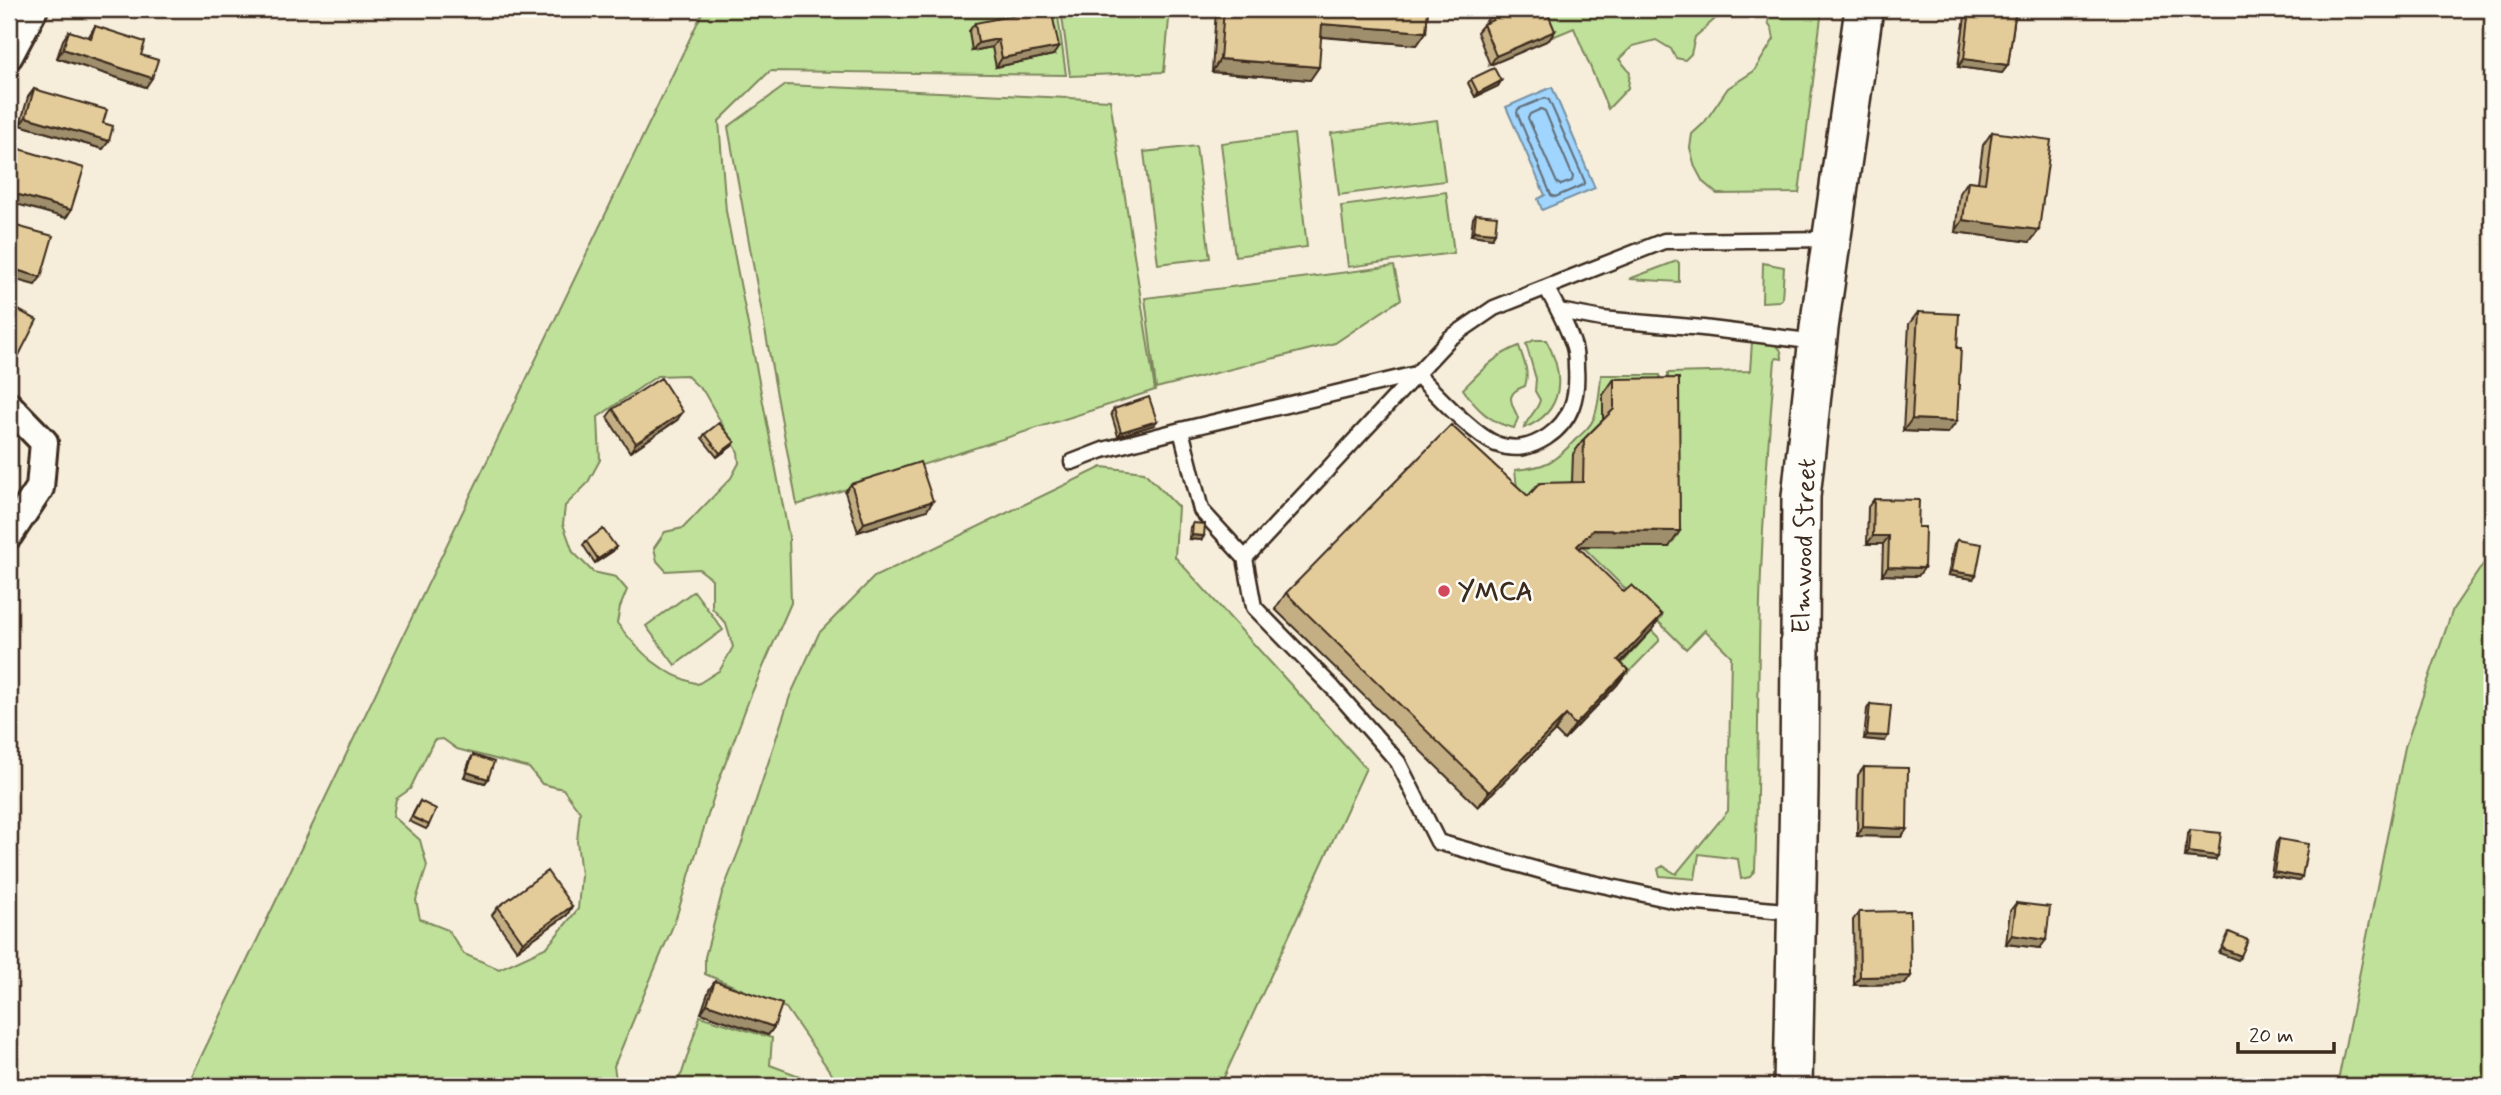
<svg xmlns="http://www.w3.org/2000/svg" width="2501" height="1095" viewBox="0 0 2501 1095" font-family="Mynerve,sans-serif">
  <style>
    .green { fill: #bfe19a; stroke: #7d865c; stroke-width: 2; fill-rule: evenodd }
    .water { fill: #9fd5fe; stroke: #7791a4; stroke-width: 2 }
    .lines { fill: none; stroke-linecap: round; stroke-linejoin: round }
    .shore { stroke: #636e78; stroke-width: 2 }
    .lane-casing { stroke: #3b2a1e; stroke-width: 19 }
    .street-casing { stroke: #3b2a1e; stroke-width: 32 }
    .secondary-casing { stroke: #3b2a1e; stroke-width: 42 }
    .lane { stroke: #fdfcf7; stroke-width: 14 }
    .street { stroke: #fdfcf7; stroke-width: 26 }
    .secondary { stroke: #fdfcf7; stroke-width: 37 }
    .wall { fill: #c4af84; stroke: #3b2a1e; stroke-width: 2 }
    .shaded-wall { fill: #a08f6c; stroke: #3b2a1e; stroke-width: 2 }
    .building { fill: #e4cc9a; stroke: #3b2a1e; stroke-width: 2 }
    .poi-dot { fill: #d1495b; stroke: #fdfcf7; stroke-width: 2.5 }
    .labels { text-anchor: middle; stroke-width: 5; stroke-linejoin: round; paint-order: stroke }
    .street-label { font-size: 26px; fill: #3b2a1e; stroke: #fdfcf7 }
    .poi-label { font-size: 26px; font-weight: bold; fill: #3b2a1e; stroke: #fdfcf7; text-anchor: start }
  </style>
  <rect width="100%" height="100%" fill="#f6eedb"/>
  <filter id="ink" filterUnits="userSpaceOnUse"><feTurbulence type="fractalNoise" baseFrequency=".0143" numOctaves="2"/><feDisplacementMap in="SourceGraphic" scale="14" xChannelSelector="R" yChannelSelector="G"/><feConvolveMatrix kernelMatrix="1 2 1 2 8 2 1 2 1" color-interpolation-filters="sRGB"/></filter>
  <g filter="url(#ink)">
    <path class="green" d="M704,9H1057L1066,75L770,71L719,121L726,211L789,537L791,603L750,697L718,783L675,921L614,1066L617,1086H187ZM686,375L704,392L738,452L739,463L731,478L683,528L665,532L654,548L657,561L666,571L699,569L712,579V608L726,624L733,647L720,670L698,684C661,674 640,653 617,623L620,607L627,590L616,577L593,572L573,552L563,524L565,506L587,484L600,460L598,417L657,376ZM443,739L457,749L529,768L542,784L563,789L580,812L577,841L581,875L578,909L547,947L499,969L464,954L448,930L420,919L416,900L427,866L420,840L393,816L396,799L410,789L434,740Z
      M1061,9H1170L1164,72L1070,76Z
      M1524,9H1726L1695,37L1691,54L1685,60L1676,58L1671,49L1656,40L1633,46L1619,59L1630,72L1628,88L1608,109L1574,28L1550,38L1537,9Z
      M1773,9H1822L1799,193L1717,194L1703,182L1695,167L1690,148L1692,134L1704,123L1728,88L1754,71L1774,39L1772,29L1768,22L1769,18L1774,14Z
      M786,85L1110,100L1155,390L797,505L728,127Z
      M1437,120L1445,181L1339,195L1331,133Z
      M1294,134L1307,247L1235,256L1221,143Z
      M1196,146L1210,258L1158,264L1144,152Z
      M1446,192L1454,253L1348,267L1341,206Z
      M1677,261L1679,263V282L1629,279Z
      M1763,263L1784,267L1782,299L1779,301L1762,302Z
      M1394,266L1401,299L1335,343L1156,388L1145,298Z
      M1534,340H1546C1565,374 1565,412 1524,428C1528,416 1537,412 1540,400L1535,391L1536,379L1526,344Z
      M1752,342C1766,342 1783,341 1782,359L1777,358L1775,360C1769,431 1764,502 1761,572C1757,672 1759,771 1755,870L1750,877L1741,879L1738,859L1699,854L1695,879L1660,876L1658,869L1663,866L1676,874L1728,811L1731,656L1705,630L1686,649L1582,546H1669L1668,373L1750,371Z
      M1519,346C1523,359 1530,372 1525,386C1503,394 1512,403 1518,418L1514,428C1491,423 1476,409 1463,389C1480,372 1495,355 1519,346Z
      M1601,375H1660V394L1603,425L1572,497L1529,499L1517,488L1515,470C1546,467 1555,462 1576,439C1583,433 1590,427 1594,418C1599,405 1600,389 1601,375Z
      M1102,467L1144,472L1178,507L1175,557L1366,768L1220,1086H840L786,1008L705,974V957L722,893L743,840L790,696L819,633L874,577Z
      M2492,562V1086H2337L2405,747L2453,609L2484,563Z
      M1603,582L1659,638V641L1627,674L1617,669L1651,631Z
      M694,591L723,630L675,665L646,626Z
      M700,1016L772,1038L770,1065L810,1080L821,1086H674L682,1073Z"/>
    <path class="water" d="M1552,87L1595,188L1542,210L1538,199L1545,195L1506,107Z"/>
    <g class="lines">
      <path class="shore" d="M1545,98L1549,100L1585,182L1583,185L1555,197L1551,195L1517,113L1518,109Z
        M1541,109L1545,111L1573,177L1572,181L1561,185L1557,183L1528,118L1530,114Z"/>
      <defs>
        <path id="lane" d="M1559,311L1602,319L1703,328L1817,342
          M1072,462L1103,450L1181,430
          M1245,558L1201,510L1181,430L1416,374C1436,393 1471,433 1496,444C1515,451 1530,448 1547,437C1572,420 1578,397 1576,368C1576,361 1576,354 1574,347C1568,327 1557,307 1547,289
          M1795,912L1676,901L1556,875L1438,842L1398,762L1333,688L1254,607L1245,558L1450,338L1494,308L1664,241L1830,239"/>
        <path id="street" d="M9,56L34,9
          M9,406L44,442L40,488L9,535"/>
        <path id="secondary" d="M1793,1086L1799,788L1801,497L1819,328L1864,9"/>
      </defs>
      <use href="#lane" class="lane-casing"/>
      <use href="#street" class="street-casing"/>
      <use href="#secondary" class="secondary-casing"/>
      <use href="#lane" class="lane"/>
      <use href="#street" class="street"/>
      <use href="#secondary" class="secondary"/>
    </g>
    <path class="wall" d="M1216,9H1428L1426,32L1417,45L1321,37L1310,80L1212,72Z
      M1966,9H2016L2008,65L2002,73L1958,67Z
      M1491,15L1555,31L1549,40L1490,65L1477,32Z
      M975,23L1053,55L996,67L992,47L972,51L969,31Z
      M95,26L141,55L146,87L57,58L63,40L69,31L88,38Z
      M1471,79L1501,81L1498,86L1475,97L1468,83Z
      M34,89L103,149L20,125L28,97Z
      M1992,132L2039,230L2030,242L1955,232L1960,193L1968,181L1978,182L1983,145Z
      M1476,214L1495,233L1492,238L1471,235L1473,218Z
      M9,305L19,355L13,363L9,361Z
      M1918,312L1957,348V421L1948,433L1903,431L1909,324Z
      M1614,379L1669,547L1582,546L1580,548L1651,631L1621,663L1628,670L1617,685L1564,740L1555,731L1478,807L1275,609L1286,593L1528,496L1572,482L1573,454L1584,439L1603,420V395Z
      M613,409L677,420L630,452L607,417Z
      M1114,409L1154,425L1118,436L1111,413Z
      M705,434L735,442L732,446L717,457L702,438Z
      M851,484L933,501L927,510L858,532L845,492Z
      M1874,499L1918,527L1924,568L1918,576L1882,575L1883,544H1867L1868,507Z
      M1193,523L1204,536L1201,540L1189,539L1190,527Z
      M1957,540L1973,579L1948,575L1954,544Z
      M586,541L616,547L613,551L595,563L583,545Z
      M1870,704L1885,741L1864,739L1867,709Z
      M473,755L488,779L485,783L464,777L470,760Z
      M1864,767L1907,829L1901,837L1857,836L1858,775Z
      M420,801L429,825L426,829L409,821Z
      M2190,830L2215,860L2185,857L2187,834Z
      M2279,839L2299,881L2271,876L2276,843Z
      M2016,903L2040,948L2006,944L2010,911Z
      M572,906L567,915L517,950L492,915L498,907Z
      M1859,912L1911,976L1905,984L1854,985L1853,920Z
      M715,981L774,1027L768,1035L701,1013L709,990Z
      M1638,1077L1686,1086H1632Z"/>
    <path class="shaded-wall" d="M1322,24L1426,32L1417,45L1314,36Z
      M1555,31L1549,40L1490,65L1496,56Z
      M998,39L992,47L972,51L978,43Z
      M1059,47L1053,55L996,67L1002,58Z
      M63,49L152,78L146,87L57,58Z
      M1220,59L1319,67L1310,80L1212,72Z
      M1964,59L2008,65L2002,73L1958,67Z
      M1501,81L1498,86L1475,97L1478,93Z
      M26,117L109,141L103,149L20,125Z
      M9,192L71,210L66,218L9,202Z
      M1963,220L2039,230L2030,242L1955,232Z
      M1474,231L1495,233L1492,238L1471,235Z
      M9,268L41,277L35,285L9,278Z
      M683,412L677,420L630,452L636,443Z
      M1912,419L1957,421L1948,433L1903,431Z
      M1157,421L1154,425L1118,436L1121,432Z
      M735,442L732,446L717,457L720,453Z
      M933,501L927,510L858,532L864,523Z
      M1593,530L1680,531L1669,547L1582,546L1566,561L1577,546Z
      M1192,535L1204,536L1201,540L1189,539Z
      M1873,536H1889L1883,544H1867Z
      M616,547L613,551L595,563L598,559Z
      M1888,567L1924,568L1918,576L1882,575Z
      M1951,571L1976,575L1973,579L1948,575Z
      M1662,615L1651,631L1607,676L1618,660Z
      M1628,670L1617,685L1564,740L1575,725Z
      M1566,715L1555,731L1478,807L1489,792Z
      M1867,735L1888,736L1885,741L1864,739Z
      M467,772L488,779L485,783L464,777Z
      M1863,827L1907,829L1901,837L1857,836Z
      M2188,852L2218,856L2215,860L2185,857Z
      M2274,872L2302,877L2299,881L2271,876Z
      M572,906L567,915L517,950L523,942Z
      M2012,935L2046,940L2040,948L2006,944Z
      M2222,948L2241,956L2238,960L2219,953Z
      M1911,976L1905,984L1854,985L1860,977Z
      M707,1004L774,1027L768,1035L701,1013Z"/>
    <path class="building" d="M1047,9H1051L1059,47L1002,58L998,39L978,43L975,23Z
      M1224,9H1428L1426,32L1322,24L1319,67L1220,59Z
      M1505,9H1546L1555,31L1496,56L1483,24L1493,20L1491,15Z
      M1970,9H2016L2008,65L1964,59Z
      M95,26L145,42L141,55L158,60L152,78L63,49L69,31L91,38Z
      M1494,68L1501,81L1478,93L1471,79Z
      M34,89L107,110L103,123L113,126L109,141L26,117Z
      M1992,132L2051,140L2039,230L1963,220L1968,181L1985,183Z
      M9,146L84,168L71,210L9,192Z
      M1476,214L1497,216L1495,233L1474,231Z
      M9,224L53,236L41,277L9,268Z
      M9,305L37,320L19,355L9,349Z
      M1918,312L1959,314L1957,348H1961L1957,421L1912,419Z
      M661,378L683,412L636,443L613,409Z
      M1679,378L1680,531L1593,530L1577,546L1624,592L1632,585L1662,615L1618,660L1628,670L1575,725L1566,715L1489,792L1286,593L1451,425L1528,496L1540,483L1583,482L1584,439L1614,409V379Z
      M1149,397L1157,421L1121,432L1114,409Z
      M719,423L735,442L720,453L705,434Z
      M920,462L933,501L864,523L851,484Z
      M1874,499L1919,500L1918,527H1925L1924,568L1888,567L1889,536H1873Z
      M1193,523L1205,524L1204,536L1192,535Z
      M603,529L616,547L598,559L586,541Z
      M1957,540L1982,544L1976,575L1951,571Z
      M1870,704L1891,706L1888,736L1867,735Z
      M473,755L494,762L488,779L467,772Z
      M1864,767L1908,768L1907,829L1863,827Z
      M420,801L436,809L429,825L412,817Z
      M2190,830L2221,833L2218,856L2188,852Z
      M2279,839L2308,844L2302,877L2274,872Z
      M547,871L572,906L523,942L498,907Z
      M2016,903L2050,907L2046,940L2012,935Z
      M1910,911L1911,976L1860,977L1859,912Z
      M2229,932L2248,940L2241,956L2222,948Z
      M715,981L782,1004L774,1027L707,1004Z
      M1638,1077H1686V1086H1638Z"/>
  </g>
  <circle class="poi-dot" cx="1444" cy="591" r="7"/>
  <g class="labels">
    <g class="street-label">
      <text transform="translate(1803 546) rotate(-88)" y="9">Elmwood Street</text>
    </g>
    <g class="poi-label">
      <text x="1458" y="600">YMCA</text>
    </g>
  </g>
  <rect width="2501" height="1095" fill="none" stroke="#fdfcf7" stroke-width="35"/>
  <rect x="18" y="18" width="2466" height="1060" fill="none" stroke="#3b2a1e" stroke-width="2.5" filter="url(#ink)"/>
  <path d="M2238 1042v10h96v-10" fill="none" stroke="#3b2a1e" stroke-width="3.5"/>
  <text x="2249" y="1042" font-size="21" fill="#3b2a1e" stroke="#fdfcf7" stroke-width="5" paint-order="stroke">20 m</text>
</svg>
